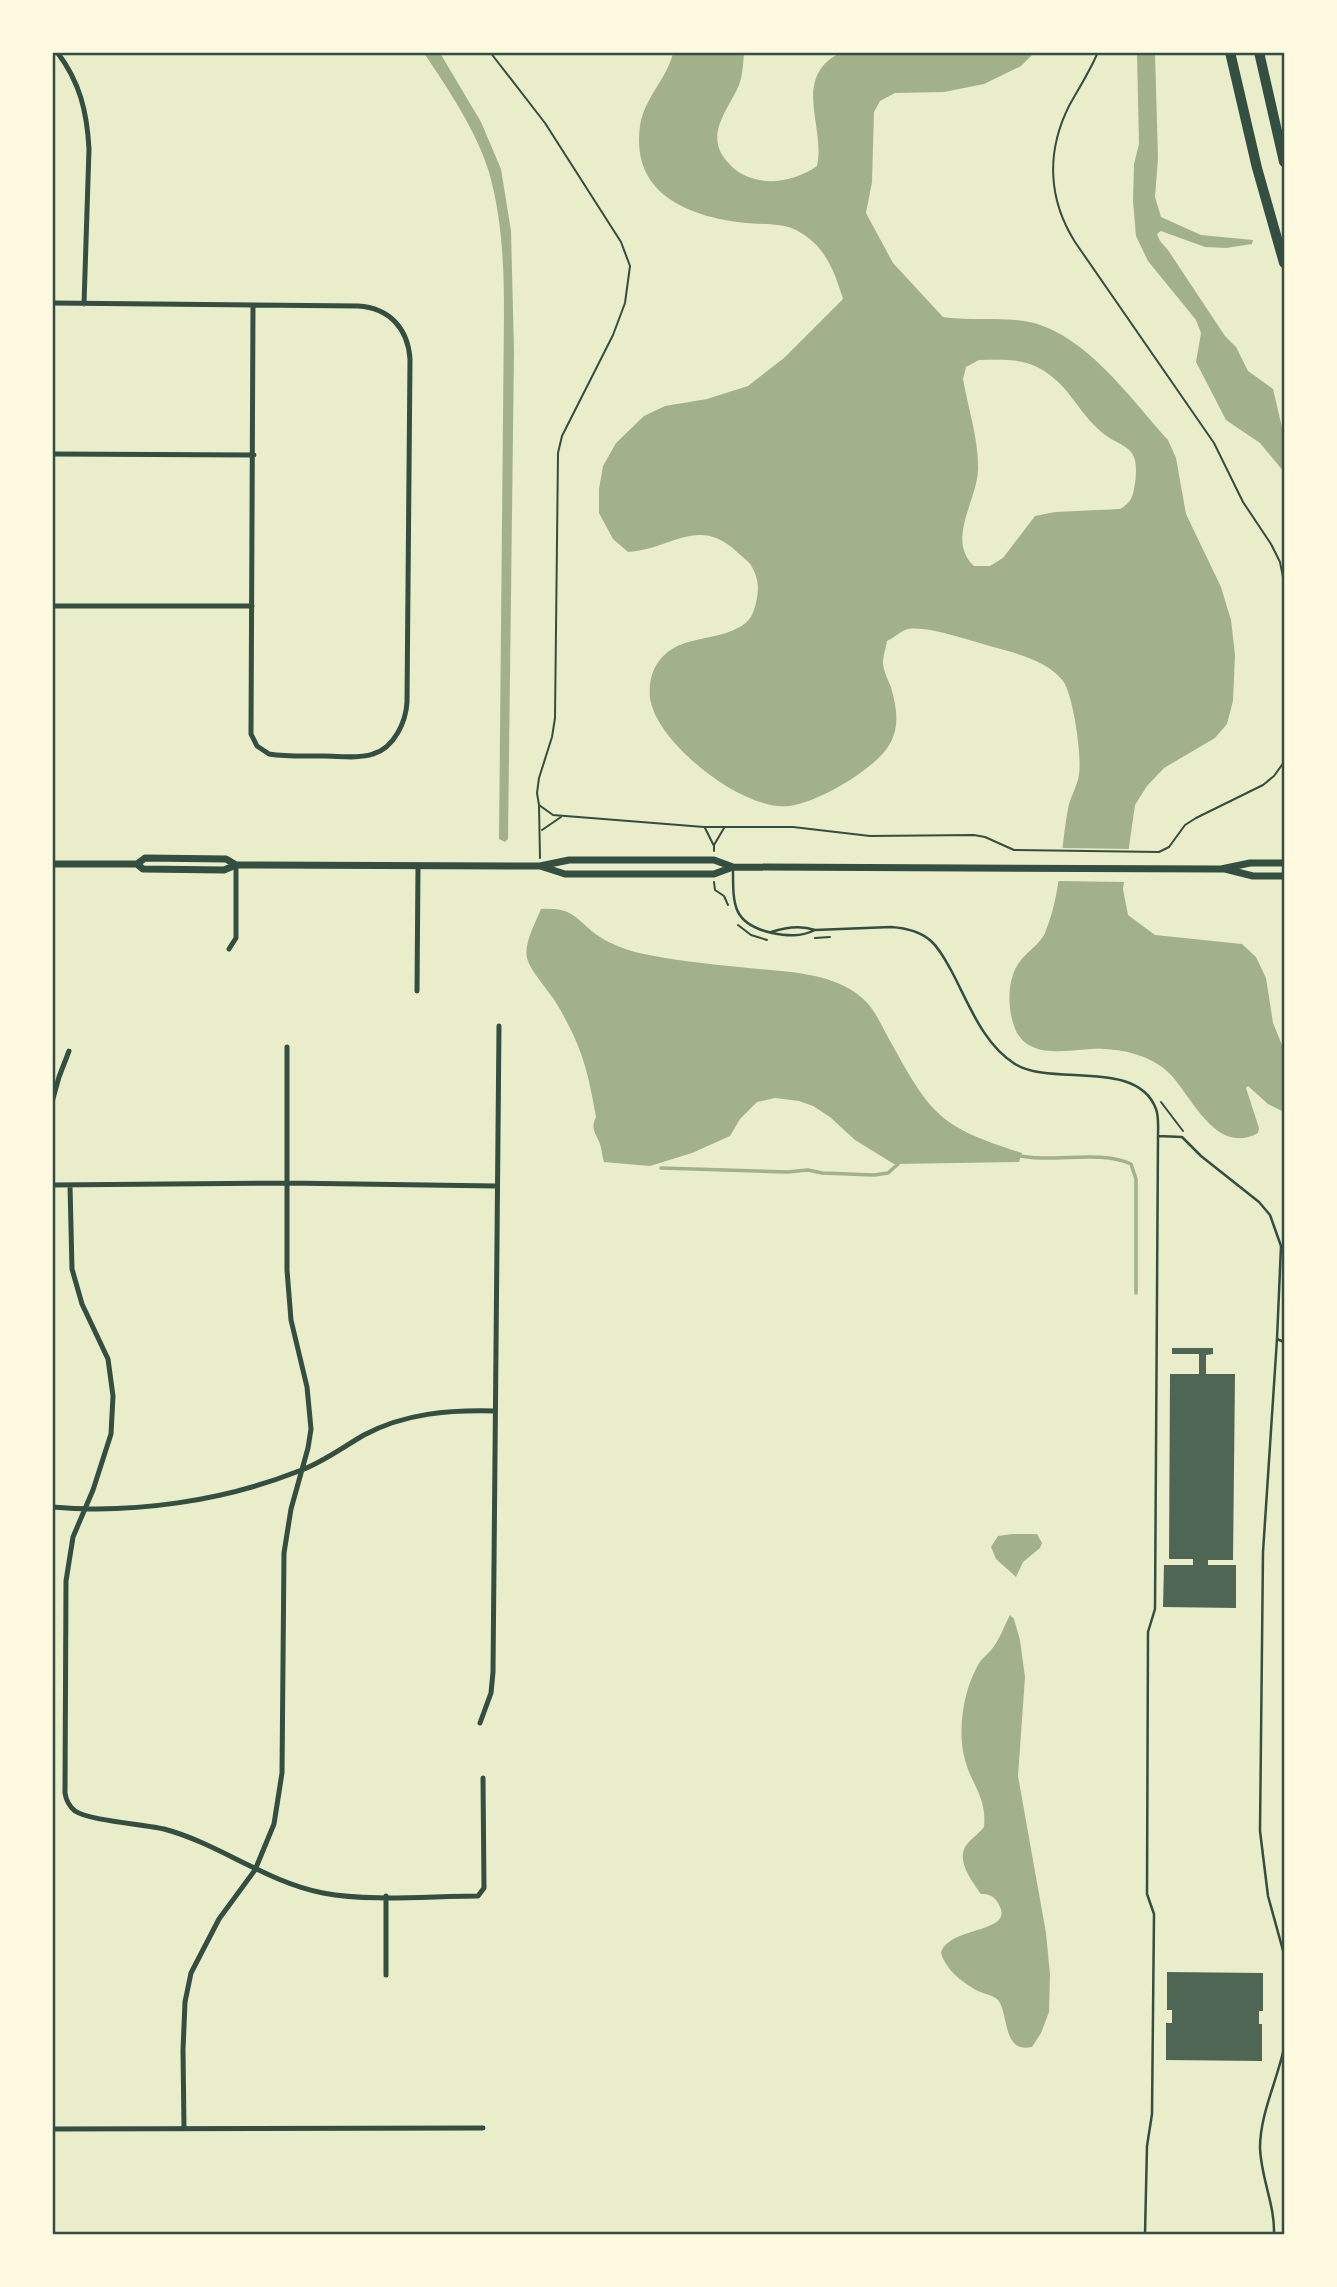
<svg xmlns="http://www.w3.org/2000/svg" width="1337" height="2287" viewBox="0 0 1337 2287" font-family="Arial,sans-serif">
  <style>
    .water { fill: #a3b18a; fill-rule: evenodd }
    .pier { fill: #e9edc9 }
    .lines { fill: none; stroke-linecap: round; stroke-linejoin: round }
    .stream { stroke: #a3b18a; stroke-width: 3.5 }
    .building { fill: #4f6655 }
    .path { stroke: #344e41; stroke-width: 2 }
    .service { stroke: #344e41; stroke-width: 2.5 }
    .minor { stroke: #344e41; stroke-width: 5 }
    .secondary { stroke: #344e41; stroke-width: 7 }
    .motorway { stroke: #344e41; stroke-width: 10 }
    .neatline { fill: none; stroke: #344e41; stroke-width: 2.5 }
  </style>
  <rect width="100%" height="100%" fill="#e9edc9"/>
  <path class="water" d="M424,53H440L481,122L501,169L511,231L514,351L508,839L505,842L499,839L504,313C504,265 502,218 489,172C476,130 448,89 424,53Z
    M673,53H744C743,63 743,75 739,85C729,109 705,133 725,159C734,170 741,175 755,179C775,185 800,178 817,166C826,127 791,78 840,53H1034L1021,66L984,84L944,92L895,93L880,101L874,112L872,182L866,213L893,263L943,317C970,321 997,317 1024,321C1083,330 1130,398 1168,440L1176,458L1186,514L1221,587L1231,620L1235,655L1233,701L1227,724L1215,738L1164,768L1147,786L1135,805L1123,889L1128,915L1155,935L1242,944L1256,957L1266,978L1273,1023L1284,1050V1112L1268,1104L1248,1086L1246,1088L1259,1128L1258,1133C1217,1156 1193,1099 1171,1075C1154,1057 1128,1050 1104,1049C1077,1047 1032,1063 1016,1031C1007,1011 1006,978 1021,960C1028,951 1040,944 1045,933C1062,892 1060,851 1068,809C1070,797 1078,785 1079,774C1082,756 1073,694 1063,681C1045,658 1009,652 983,644C965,639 921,624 905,630C899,633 893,638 887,641C886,648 883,655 883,662C883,670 888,680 891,687C900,719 900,741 873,763C854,780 814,803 789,806C744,812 656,743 650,698C649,691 650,679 653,672C671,631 713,645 743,625C751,620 754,611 756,603C759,589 759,580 752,567C749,561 742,557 737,552C698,515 670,550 628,552L613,539L599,513V489L603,466L616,443L644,416L665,406L707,399L748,386L784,358L843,299C834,270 825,245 796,230C779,222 756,225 737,222C683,214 631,191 640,126C644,98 667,79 673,53ZM979,360C999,360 1019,358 1037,367C1068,383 1074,406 1097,428C1120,451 1141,440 1135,483C1133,496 1132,502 1120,509L1055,512L1035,516L1003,558L990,566H974C946,540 977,501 978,470C979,440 968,408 963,379L966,367Z
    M1137,53H1155L1158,158L1155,197L1161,217L1201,235L1253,240L1252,244L1226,248L1205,247L1161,231L1157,234L1160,241L1168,250L1225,336L1236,347L1248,371L1273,389L1284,436V472L1260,443L1226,420L1196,362L1201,333L1196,320L1148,261L1136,236L1133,201L1134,164L1139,144Z
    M541,909C576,907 576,921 600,937C610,944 627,950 639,953C672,960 706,964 739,967C779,972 829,970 861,997C876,1009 883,1030 893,1046C932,1118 944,1128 1022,1153L1019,1162L894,1164L855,1140L830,1117L813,1106L799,1101L775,1098L757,1102L740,1119L730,1136L692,1153L650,1166L604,1162C602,1156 602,1150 600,1144C596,1133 590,1129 596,1117C588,1071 582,1047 558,1006C551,993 532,973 528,961C522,946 535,924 541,909Z
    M1012,1534H1037L1042,1543L1040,1548L1023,1562L1016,1577L996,1559L991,1547L998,1536Z
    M1010,1615L1014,1619L1020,1640L1025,1677L1018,1776L1046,1933L1050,1975L1049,2012L1041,2033L1032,2047C1002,2054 1009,2013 998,2000C993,1995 984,1994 978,1991C963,1983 946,1970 941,1953C949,1924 1022,1935 996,1900C992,1895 987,1894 981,1894C973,1882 957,1863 965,1847C969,1840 979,1834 984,1827C987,1797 972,1786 965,1760C957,1732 963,1691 978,1665C981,1659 988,1654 992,1649C1000,1639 1004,1626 1010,1615Z"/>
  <path class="pier" d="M1059,848L1132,849L1127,882L1056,881Z"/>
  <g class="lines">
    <path class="stream" d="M1016,1155C1052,1164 1097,1149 1131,1164L1136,1179V1293
      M661,1168L787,1172L808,1170L822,1173L874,1175L888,1173L898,1164"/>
  </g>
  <path class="building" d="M1172,1348H1213V1354L1206,1355V1374H1235L1233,1560H1208V1565H1236V1608L1163,1607L1164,1565H1193V1559H1169L1170,1374H1199V1354H1172Z
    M1167,1972L1263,1973V2011H1259V2024H1262V2061L1166,2060V2023H1172V2010H1167Z"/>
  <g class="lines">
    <path class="path" d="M490,52L545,123L621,242L630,266L625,303L613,335L562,436L558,453L555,718L552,737L539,778L537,793L539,805L553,815L704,827H793L870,836L974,835L985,837L1014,850L1159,852L1169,847L1185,825L1196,818L1263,785L1274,776L1284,762
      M1098,52C1090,71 1079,88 1069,106C1046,152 1048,199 1075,242L1214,443L1243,502L1271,544L1280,562L1284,582
      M539,805L540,858
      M705,828L714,846V851
      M542,830L561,817
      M714,845L724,828
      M714,882L715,890L724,896L728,905
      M738,925L751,935L767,940
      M815,938L830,937
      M1161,1102L1183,1131"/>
    <path class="service" d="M733,870C733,906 733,924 772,933C787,936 801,937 815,930L891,927C905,928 920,931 931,941C940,949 946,961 952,972C969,1004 983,1044 1015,1064C1052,1087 1137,1058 1156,1109C1159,1117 1158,1127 1158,1136
      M771,932C786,927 801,925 815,930
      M1277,1339L1284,1342
      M1145,2234L1147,2146L1152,2114L1154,1914L1147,1894L1148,1632L1155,1609L1158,1136L1182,1137L1201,1156L1259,1202L1270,1215L1281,1246L1277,1339L1263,1552L1260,1831L1268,1896L1284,1954
      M1274,2234C1275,2205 1261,2178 1260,2148C1260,2114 1277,2081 1284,2048"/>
    <path class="minor" d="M57,52C80,82 87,112 89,149L84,304
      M52,303L358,306C390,308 408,329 410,359L407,702C406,722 394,748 373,754C358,759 339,756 324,756C306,756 287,757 269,754L257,746L251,734L253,305
      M52,454L254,455
      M52,606H252
      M229,949L236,938V865
      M417,991L418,866
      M52,1102L59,1077L69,1051
      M52,1185L287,1183L496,1186
      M70,1185L72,1269L82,1304L108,1359L113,1396L111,1434L93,1490L73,1537L66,1581L65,1793C66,1800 69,1806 75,1811C90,1821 143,1824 164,1829C220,1844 266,1882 323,1893C371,1902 429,1896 478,1896L484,1888L483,1778
      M52,1507C134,1514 223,1501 299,1471C322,1463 343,1447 364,1435C405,1413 449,1410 494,1411
      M480,1723L491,1693L493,1672L499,1026
      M386,1896V1975
      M184,2128L183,2050L185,2002L191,1973L219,1919L255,1870L274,1824L282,1773L284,1553L291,1509L308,1448L311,1429L307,1387L291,1320L287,1270V1047
      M52,2129L483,2128"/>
    <path class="secondary" d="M52,864H137L143,869L224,870L236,865L540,866L569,860H714L733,867
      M137,864L145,858L226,859L236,865
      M540,866L565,874H714L733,867L1221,869L1250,863H1284
      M1225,869L1253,876H1284"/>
    <path class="motorway" d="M1230,52L1257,168L1284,263
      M1259,52L1284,162"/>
  </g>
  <rect width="1337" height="2287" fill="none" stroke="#fefae0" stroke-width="108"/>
  <rect x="54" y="54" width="1229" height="2179" class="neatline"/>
</svg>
